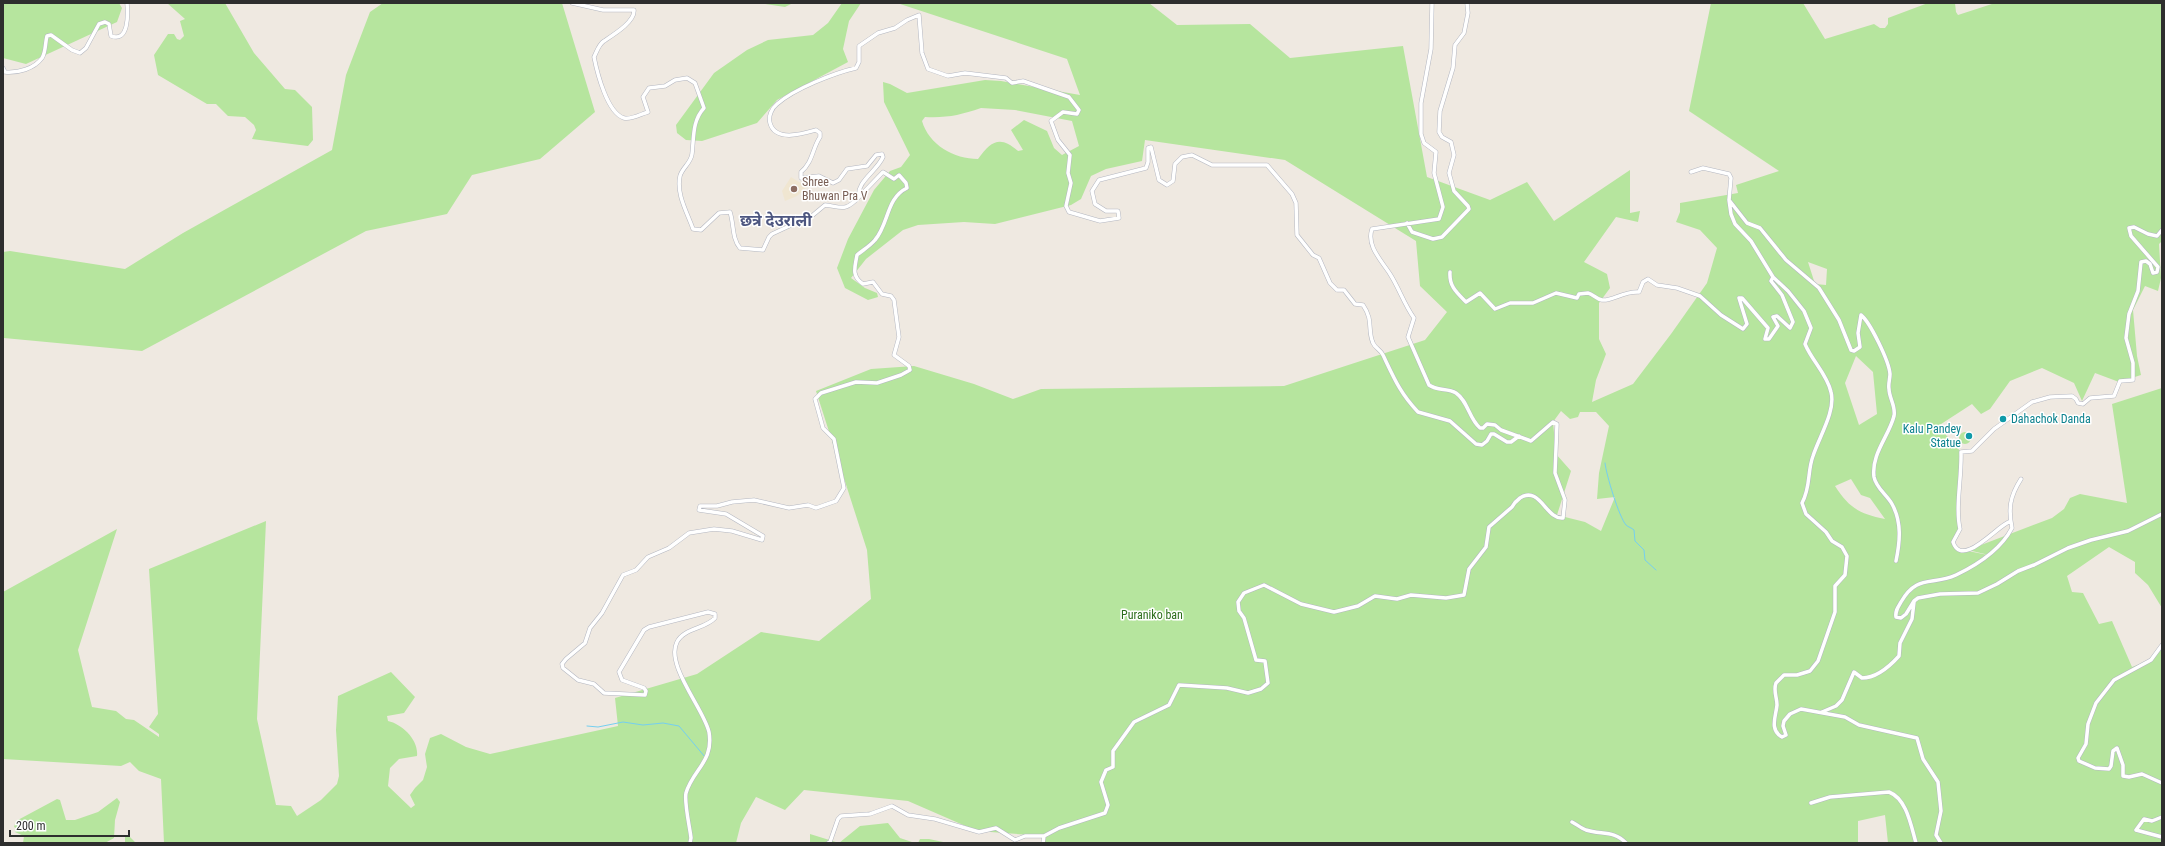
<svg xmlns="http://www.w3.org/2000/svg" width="2165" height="846" viewBox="0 0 2165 846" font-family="'Roboto Condensed','Noto Sans Devanagari',sans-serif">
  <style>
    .education { fill: #f0e6d1 }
    .green { fill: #b6e59e; fill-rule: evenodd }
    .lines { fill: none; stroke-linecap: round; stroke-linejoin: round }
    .stream { stroke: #75cff0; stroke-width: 1 }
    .street-casing { stroke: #b4b7c1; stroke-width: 4.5 }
    .street { stroke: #fff; stroke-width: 3.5 }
    .education-dot { fill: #8d6e63; stroke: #fff; stroke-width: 1.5 }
    .culture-dot { fill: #0f9aa8; stroke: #fff; stroke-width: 1.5 }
    .labels { text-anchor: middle; stroke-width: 3; stroke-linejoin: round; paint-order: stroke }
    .education-label { font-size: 12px; fill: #785e54; stroke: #fff; text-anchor: start }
    .culture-label { font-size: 12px; fill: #0d838f; stroke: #fff; text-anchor: start }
    .park-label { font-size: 12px; fill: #2c6e1b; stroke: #fff }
    .district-label { font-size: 16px; font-weight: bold; fill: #4d5680; stroke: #fff }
  </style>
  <rect width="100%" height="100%" fill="#efe9e1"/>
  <path class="education" d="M791,177L807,187L797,196L785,201L782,191Z"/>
  <path class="green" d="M3,3H119L122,8L117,22L26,64L3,58Z
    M167,3H225L254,53L285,89L295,90L312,107L313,140L308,146L252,139L256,130L254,125L245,117L228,116L216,104H207L158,75L154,55L168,34H174L177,39L180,40L184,36L180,21L185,19Z
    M383,3H562L595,112L540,159L472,175L447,214L366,231L142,351L4,338L3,339V252L10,251L125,269L183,233L332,150L346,75L370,12Z
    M758,3H793L785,7Z
    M842,3H861L849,21L843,49L848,62L777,100L757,123L702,141L686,140L677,133L676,125L714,73L747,50L768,40L813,35L828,23Z
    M897,3H1149L1177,25L1250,24L1290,58L1403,46L1427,177L1490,200L1527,182L1554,221L1630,170V213L1640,211L1638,222L1616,217L1584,262L1607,274L1610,288L1599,303V339L1606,354L1596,380L1592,402L1633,384L1671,334L1707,283L1717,248L1700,230L1676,222L1680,212V203L1738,193L1736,185L1779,171L1689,111L1711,3H1803L1825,39L1874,24L1880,28H1885L1888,24V18L1928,3H1955L1956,12L1958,15L1995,3H2162V241L2159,244L2161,278L2158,291L2145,286L2133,310L2137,356L2141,375L2119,382L2095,373L2082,401L2074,383L2042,368L2010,381L1990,409L1981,414L1972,404L1938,426L1961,452L1957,516L1960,529L1953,542L1958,549L1993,556L1968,550L2052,518L2064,509L2070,498L2080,494L2127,503L2112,404L2162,388V608L2148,585L2135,573V562L2109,547L2067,576L2072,592L2083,593L2099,624L2112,621L2132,667L2151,660L2162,644V843H1888L1885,815L1858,821V843H1043L1044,836L977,831L908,801L804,790L785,810L756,797L741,823L736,843H164L161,779L139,771L130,762L121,766L3,759V592L117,529L78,650L92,707L116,711L126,719L134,720L159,737V734L149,727L158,714L149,569L266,521L257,719L276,805L291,806L297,816L321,800L337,784L339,776L336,730L338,696L391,672L415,697L404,713L387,716L388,721C402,724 419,740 417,756L399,759L390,768L388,786L411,808L415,805L410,795L415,788L423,780L427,767L425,754L430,738L441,734L466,747L490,754L618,726L615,698L697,674L761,632L819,641L871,599L867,550L816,391L871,369L914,366L974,384L1013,399L1041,389L1284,386L1425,340L1447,312L1420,286L1416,241L1285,160L1145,140L1142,161L1106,169L1091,176L1081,199L1071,205L995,224L964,222L918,225L903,230L866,259L851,278L865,288L877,293L878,297L868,300L845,288L837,268L848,239L874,190L890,171L901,167L910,155L884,102L883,82L890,84L907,93L985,80L1001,81L1080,95L1067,59ZM981,108L1015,110L1072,121L1079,146L1062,155L1054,148L1047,131L1024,120L1011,130L1023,150L1018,151C1000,135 991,141 978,159C954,159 929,145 922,121L925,117C948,118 960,115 981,108ZM1808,262L1827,269L1826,285L1815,284ZM1856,356L1873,372L1877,414L1859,425L1845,383ZM1561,411L1570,419L1578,417L1580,412H1596L1609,426L1599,473L1597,499L1615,497L1601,531L1585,522L1557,515L1571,471L1556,454L1553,422ZM1851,479L1861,495L1870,498L1885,519C1860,514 1849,508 1835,486Z
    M1959 438a6 6 0 1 1 12 0a6 6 0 1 1-12 0Z
    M117,798L120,802L115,820L114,838L105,843H23L24,836L15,832L16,828L14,827L16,821L57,799L60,800L66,820H75L98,812Z
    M888,823L900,838L915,843H810V834L839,843L860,826Z
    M125,835L129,836L136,843H125Z
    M920,839H929L948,843H918Z"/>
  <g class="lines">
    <path class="stream" d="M1605,463C1606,474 1619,517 1626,525C1628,527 1632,528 1634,530L1635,541L1644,550L1645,560L1656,570
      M587,726L598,727L623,722L643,725L663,723L679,726L705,757"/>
    <defs>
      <path id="street" d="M572,3L603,10H634C635,22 613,35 604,41C599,44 597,51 594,57C597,72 607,113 624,118C631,120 641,114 648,112L643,97L649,88L665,86L675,80L687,78L695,83L704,108C692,121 694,138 692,154C691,163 682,168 680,176C676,194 687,212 693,229L701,230L719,213L730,212C734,224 732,239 740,248L763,250L769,237L772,234L813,215L825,205C842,207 845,212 859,197C856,182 877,171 883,157L882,154L876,155L867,166L847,169L839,180L833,183L819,176L801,178V172C813,162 812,149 820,137V133L816,130C802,134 775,142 770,123C768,116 772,108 777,104C794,89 834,73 856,68L859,62V46L878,33L895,28L907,20L919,15L922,53L928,69L948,76L965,73L1006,78L1012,83L1023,81L1069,97L1079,110L1077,114L1063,112L1051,121L1058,140L1070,155L1068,173L1071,183L1066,206L1069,212L1100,221L1119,218L1118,211H1106L1095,204L1092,191L1099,180L1146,168L1148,162V148L1151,147L1159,180L1167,185L1173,181L1175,164L1182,157L1192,155L1212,165H1267L1292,194L1296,203L1297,235L1313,255L1319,258L1330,283L1337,290H1344L1355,304L1363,305C1374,321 1367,329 1373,343C1375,348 1381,350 1383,355C1394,378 1400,393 1418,412L1450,421L1476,444L1482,445L1487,441L1491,434H1494L1507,442H1511L1519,436
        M3,68L5,72C18,73 34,69 42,58C46,52 45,43 47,36L51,35L72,50L80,53L86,48L99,24L105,22L109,24L111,36C129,43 128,14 127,3
        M1691,172L1703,168L1729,174L1731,178L1729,200L1731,214L1735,224L1751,241L1773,277L1788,291L1804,311L1811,328L1805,344C1812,361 1827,374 1831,392C1836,411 1819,437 1813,456C1807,472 1811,487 1802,503L1806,514L1826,532L1832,541L1842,547L1847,556L1845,575L1835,586V612L1818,661L1810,671L1797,675H1784L1776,683C1773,691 1777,697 1777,705C1776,716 1769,730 1782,737L1786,735L1783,726L1784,721L1790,714L1801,709L1845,717L1859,725L1917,738L1923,759L1938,782L1941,811L1936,835L1941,843
        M1729,200L1747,223L1760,228L1786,260L1819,288L1839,320L1851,350L1854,351L1860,347L1858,333L1861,315C1870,322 1889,361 1890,374C1890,379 1888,384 1889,389C1889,398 1896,406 1894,416C1889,436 1871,454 1874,477C1876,488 1887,495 1892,504C1902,522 1900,542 1896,561
        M1407,223L1412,232L1433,239L1442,237L1469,209L1468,206L1454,191L1449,173L1454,155L1451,142L1442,137L1439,132L1440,111L1453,68L1455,45L1464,33L1468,13L1467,3
        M1450,272C1449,286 1456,292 1466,302L1480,293L1495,309L1510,303H1533L1556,293L1577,298L1579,294L1588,293C1593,294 1596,299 1602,300C1613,301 1623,291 1639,292L1643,282L1648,279L1657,285L1677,288L1700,296L1721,315L1743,329L1747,324L1739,298H1742L1768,328L1765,339H1769L1778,326L1773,317L1777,316L1790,328L1793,322L1782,295L1771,281L1773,277
        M2021,479C2010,496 2008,509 2012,528C2001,549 1977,565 1956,575C1932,586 1917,574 1901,602C1898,607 1895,611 1896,617L1901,618L1906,614L1914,601L1918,598L1940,594L1978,593L1997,584L2018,571L2034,565L2068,548L2091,540L2128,531L2162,514
        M2009,522C1997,526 1962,569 1953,542L1960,529C1955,506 1962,477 1961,452L1972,451L1994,429L2032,402L2050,397L2072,396L2076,399L2078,403L2083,404L2090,398L2114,396L2120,381L2133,380V363L2126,338L2129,314L2138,291L2141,262L2146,261L2150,264L2153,273L2157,272L2158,267L2131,236L2129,228L2134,227L2148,234L2157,236L2162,230
        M2162,645L2151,660L2114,680L2096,703L2088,724L2086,744L2078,758L2079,761L2095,768L2109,769L2111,766L2113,751L2117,748L2123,765V776L2129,777L2142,774L2162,783
        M1822,712L1836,706L1842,700L1854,672L1862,678C1876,678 1890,666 1899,656L1900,643L1912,619L1914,602
        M1811,803L1830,797L1889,792C1907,799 1911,826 1916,843
        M2162,817L2152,821L2144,819L2136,830L2162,837
        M1572,822C1576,824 1581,828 1586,830C1601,835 1614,830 1626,843
        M1044,836L1059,828L1105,813L1108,805L1101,782L1106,770L1113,767V751L1134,722L1169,705L1179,685L1227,688L1248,693L1261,689L1268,683L1265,661L1256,660L1244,618L1239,611L1238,602L1244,593L1264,585L1301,604L1334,612L1358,606L1375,596L1397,599L1411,595L1446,598L1464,595L1469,569L1486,547L1489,527L1512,507C1514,503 1516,501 1520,498C1540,485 1546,520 1563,518L1565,500L1555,473L1557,424L1553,422L1531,441L1501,430L1495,425L1487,424L1483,428H1480C1469,419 1468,401 1456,393C1448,388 1437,391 1429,385L1408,337L1414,318C1404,304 1399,288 1390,274C1382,261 1366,246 1372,229L1439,219L1443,207L1434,173L1436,152L1424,143L1421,134V103L1431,49L1432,3
        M690,843L691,838C690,828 684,803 686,793C693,769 714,762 709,732C704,709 665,665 677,642C684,628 705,629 715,618V614L708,612L649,627L644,630L619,672L622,680L644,688L646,691L645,695L604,693L594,684L578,680L563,668L562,664L566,659L585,643L590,628L602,613L623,575L636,570L648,557L669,548L689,533L714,529L732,531L762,540L763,536L726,514L699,510L700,506H717L732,502L754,500L789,508L808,505L816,508L836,501L844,488L834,439L823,428L815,399L821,393L856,382L877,383L901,375L910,370L909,366L894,355L899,337L894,300L891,296L882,294L873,282L863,284C851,276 855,267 857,255C863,250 870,246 875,240C889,224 886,198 907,188L906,183L899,175L894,179L883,172L859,197
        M828,843L830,842L838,819L841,816L870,814L892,806L908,815L935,819L979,832L996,828L1015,840L1025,836H1044
        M1043,843L1044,836"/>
    </defs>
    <use href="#street" class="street-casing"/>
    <use href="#street" class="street"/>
  </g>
  <circle class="education-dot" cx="794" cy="189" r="4"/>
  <g class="culture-dot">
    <circle cx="2003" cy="419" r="4"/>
    <circle cx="1969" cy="436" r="4"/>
  </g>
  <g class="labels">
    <g class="education-label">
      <text x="802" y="186">Shree<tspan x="802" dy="14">Bhuwan Pra V</tspan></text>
    </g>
    <g class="culture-label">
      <text x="2011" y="423">Dahachok Danda</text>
      <text x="1961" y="433" text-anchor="end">Kalu Pandey<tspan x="1961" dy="14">Statue</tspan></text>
    </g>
    <g class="park-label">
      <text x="1152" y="619">Puraniko ban</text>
    </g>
    <g class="district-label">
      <text x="776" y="226">छत्रे देउराली</text>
    </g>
  </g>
  <rect width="2165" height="846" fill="none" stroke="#2e2e2e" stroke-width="8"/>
  <path d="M10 830v6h119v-6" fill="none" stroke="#2e2e2e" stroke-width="2"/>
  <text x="16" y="830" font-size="12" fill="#2e2e2e" stroke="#ffffff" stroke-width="3" paint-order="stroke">200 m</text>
</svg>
